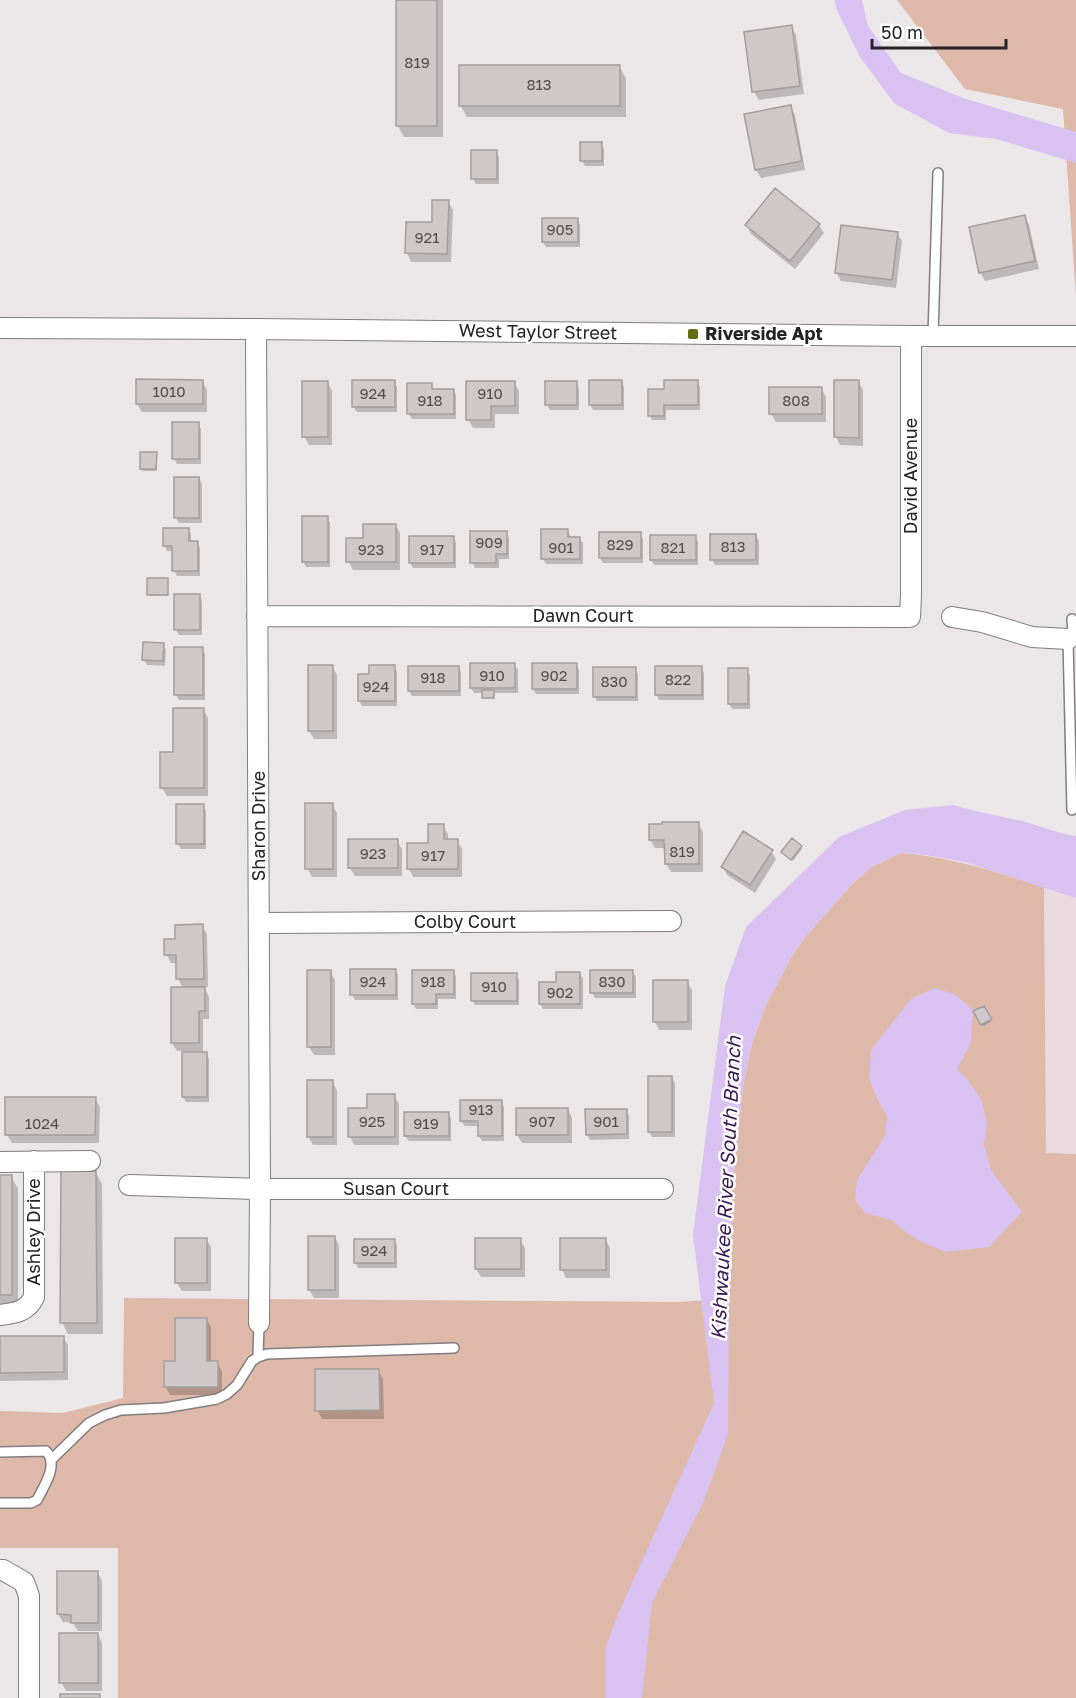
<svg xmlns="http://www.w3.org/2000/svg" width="1076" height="1698" viewBox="0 0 1076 1698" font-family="'Golos Text',sans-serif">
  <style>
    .built { fill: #e8dadf }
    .green { fill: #deb9a9 }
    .water { fill: #d9c1f2 }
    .shadow { fill: #0003 }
    .building { fill: #cec8c8; stroke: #a39e9d; stroke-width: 1.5 }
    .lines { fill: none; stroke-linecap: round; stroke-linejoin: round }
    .lane-casing { stroke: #827d7e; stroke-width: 12 }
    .street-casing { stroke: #827d7e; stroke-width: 22 }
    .lane { stroke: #fff; stroke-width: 9 }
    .street { stroke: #fff; stroke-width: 20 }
    .poi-dot { fill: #626c12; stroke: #fff; stroke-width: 2 }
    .labels { text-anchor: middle; stroke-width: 5; stroke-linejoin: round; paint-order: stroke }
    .number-label { font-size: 15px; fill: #4f4c4d }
    .street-label { font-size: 18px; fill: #252324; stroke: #fff }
    .poi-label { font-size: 18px; font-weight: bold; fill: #252324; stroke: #fff; text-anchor: start }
    .water-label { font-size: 20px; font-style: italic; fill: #3a1a53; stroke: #fff }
  </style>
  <rect width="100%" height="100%" fill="#ebe6e8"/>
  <path class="built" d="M1044,887L1076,898V1154H1046Z"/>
  <path class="green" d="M897,0H1076V297L1063,109L965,89Z
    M901,853C953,857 995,872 1044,887L1046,1153L1076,1154V1698H118V1548H0V1411L63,1413L123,1398L124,1298L678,1302L729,1299L732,1190L743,1086L752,1043L765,1007L792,956L805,937L854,882L873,866Z"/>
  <path class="water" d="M835,0H862L868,26L901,73L963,98L1076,132V163L996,139L949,133L894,103L860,57L836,8Z
    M953,805C976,812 999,816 1022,821C1040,826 1057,833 1076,836V898L964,862L926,855L901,853L873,866L854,882L805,937L792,956L765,1007L752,1043L743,1086L732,1190L729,1299L728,1434L703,1503L652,1603L642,1698H605V1650L617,1616L714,1403L693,1235L725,986L746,927L839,837L905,810Z
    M934,988L954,994L973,1010L971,1043L957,1069L968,1080L982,1101L987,1124L984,1145L991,1170L1022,1212L989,1247L945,1252L918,1240L901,1229L892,1220L865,1213L855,1199L857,1180L885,1136L887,1115L878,1101L869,1078L871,1050L911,999Z"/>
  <path class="shadow" d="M398,0H443V137H404L398,126Z
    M791,27L796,35L804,94L759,100L754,92L745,33Z
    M619,66L626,78V117H467L460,105Z
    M790,107L795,115L805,170L761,178L756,170Z
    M601,144L604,149V166H585L582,161Z
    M496,152L499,157V184H476L473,179Z
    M448,202L453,210L451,262H411L407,253V223L433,224Z
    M1025,217L1029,225L1039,269L985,281L980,272Z
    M577,219L580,225V247H546L543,242Z
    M819,225L824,233L795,269L751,234L747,226Z
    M897,233L902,241L896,288L841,281L836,272Z
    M202,381L207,390V412H142L137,404Z
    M858,381L863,390V446L840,445L836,437Z
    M327,382L332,391V445H309L304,436Z
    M394,382L397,387V412H357L353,406Z
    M514,382L519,391V414H495V428H473L468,419Z
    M547,382H576L579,388V410H550L547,405Z
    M621,382L624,387V410H593L590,404Z
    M697,382L700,387V410H666V420H652L649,415L665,391Z
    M431,384L434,390H453L456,395V419H412L409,414Z
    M821,388L826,397V422H776L771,414Z
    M198,424L201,429V464H177L174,459Z
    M156,454L157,471H143L141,469Z
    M199,478L202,484V523H179L176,518Z
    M327,517L330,523V567H306L303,561Z
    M396,525L400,533V570H353L348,561L365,540Z
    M188,529L191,534V542H197L200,548V576H177L174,571V551H167L164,545Z
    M568,531L571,538H579L583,543V564H546L543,559Z
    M506,533L509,538V559H499V568H475L472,562Z
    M640,533L643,539V563H603L600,558Z
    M712,536H756L759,541V565H715L712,560Z
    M453,537L456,543V568H413L410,563Z
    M651,537H695L698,542V565H654L651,560Z
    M167,579L168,596H150L149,594Z
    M199,596L202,601V635H179L176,630Z
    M163,644L166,650L165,666L147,665L144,660Z
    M202,649L205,654V700H179L176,695Z
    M514,665L518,670V693H495V699H485L483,693H474L471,688Z
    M576,665L579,670V694H536L533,689Z
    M332,666L337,675V739H314L309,731Z
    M394,666L397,672V706H362L359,700Z
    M458,667L461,672V696H412L409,691Z
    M635,668L638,674V701H597L594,696Z
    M701,668L704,673V700H659L656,694Z
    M747,670L750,675V709H732L729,703Z
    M203,709L208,718V796H167L162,788L175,753Z
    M203,805L206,811V849H181L178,844Z
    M332,805L337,813V877H312L307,868Z
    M698,823L703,832V872H671L666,864V848H655L650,840Z
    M443,826L448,834V841H457L462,849V877H413L409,868L430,845Z
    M397,841L402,849V876H355L350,868Z
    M801,847L802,849L793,861L783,852Z
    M771,851L776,859L755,893L727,875L723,867Z
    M202,926L207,934L208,987H204L209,997V1019H203V1053H206L209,1059V1102H186L183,1097V1051H177L172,1043L183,988L178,979V963H171L166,954L177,940Z
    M395,970L398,975V1000H355L352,995Z
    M453,971L456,977V999H438V1009H416L413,1004Z
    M330,972L335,980V1055H314L309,1047Z
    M592,972H633L636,977V998H595L592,993Z
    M579,973L583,978V1009H543L540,1004L558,983Z
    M516,974L519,980V1005H475L472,1000Z
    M687,982L692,990V1030H659L655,1022Z
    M984,1008L991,1022L983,1026L975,1012Z
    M672,1078L675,1083V1137H652L649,1131Z
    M332,1082L337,1090V1145H313L308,1136Z
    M394,1096L399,1104V1145H354L350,1136L369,1109Z
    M95,1099L100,1107L99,1143H12L7,1135Z
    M501,1101L504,1107V1141H482L479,1136L480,1126H465L461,1121Z
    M568,1109L572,1118V1143H522L517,1135Z
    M626,1110L629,1116V1139L590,1140L587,1134Z
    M448,1113L451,1119V1141H409L405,1136Z
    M96,1173L102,1184L103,1334H68L62,1322Z
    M0,1177H11L18,1188V1306H0Z
    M335,1237L339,1246V1298H314L309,1290Z
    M206,1239L211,1247V1291H182L177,1283Z
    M605,1239L610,1248V1278H566L562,1269Z
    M394,1240L397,1246V1268H358L355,1262Z
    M520,1240L525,1248V1277H481L476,1269Z
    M206,1319L211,1327V1363H217L222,1371V1395H170L165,1386L177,1362Z
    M0,1337H63L68,1345V1380L0,1381Z
    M378,1370L383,1379L384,1419H322L317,1410Z
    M98,1573L102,1581V1631H78L73,1623L63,1622L58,1614Z
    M98,1634L102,1643V1691H66L61,1682Z"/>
  <path class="building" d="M396,0H437V126H396Z
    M792,25L800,86L752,92L744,32Z
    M459,65H620V106H459Z
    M791,105L802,161L755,170L744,114Z
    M580,142H602V161H580Z
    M471,150H497V179H471Z
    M775,188L820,224L790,261L745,225Z
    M432,200H449L447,254L405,253L406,222H432Z
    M1025,215L1035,261L979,273L969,227Z
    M542,218H578V242H542Z
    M841,225L898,232L892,280L835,273Z
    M136,379L203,380V404H136Z
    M352,380H395V407H352Z
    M589,380H622V405H589Z
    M664,380H698V405H664V416H648V389H664Z
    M834,380H859V438L834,437Z
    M302,381H328V437H302Z
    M466,381H515V406H491V420H466Z
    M545,381H577V405H545Z
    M407,383H432V389H454V414H407Z
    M769,387H822V414H769Z
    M172,422H199V459H172Z
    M140,452H157L156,469H140Z
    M174,477H199V518H174Z
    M302,516H328V562H302Z
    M363,524H396V562H346V538H363Z
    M163,528H189V541H198V571H172V546H163Z
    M541,529H568V537H580V559H541Z
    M470,531H507V554H496V563H470Z
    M599,532H641V558H599Z
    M710,534H756V560H710Z
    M650,535H696V560H650Z
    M409,536H454V563H409Z
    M147,578H168V595H147Z
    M174,594H200V630H174Z
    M143,642L164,643L163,661L142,660Z
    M174,647H203V695H174Z
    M470,663H515V688H470Z
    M532,663H577V689H532Z
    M308,665H333V731H308Z
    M369,665H395V701H358V674H369Z
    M408,666H459V691H408Z
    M655,666H702V695H655Z
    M593,667H636V697H593Z
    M728,668H748V704H728Z
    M482,690H494V698H482Z
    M173,708H204V788H160V752H173Z
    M305,803H333V869H305Z
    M176,804H204V844H176Z
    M662,822H699V864H665L664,840H649V824H662Z
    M428,824H444V839H458V869H407V843H428Z
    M743,831L773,850L750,885L721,867Z
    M792,838L802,846L791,860L781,852Z
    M348,839H398V868H348Z
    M203,924L204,979H176V955H164V939H175V925Z
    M350,969H396V995H350Z
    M307,970H331V1047H307Z
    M412,970H454V994H436V1004H412Z
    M590,970H633V993H590Z
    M556,972H580V1004H539V982H556Z
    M471,973H517V1001H471Z
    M653,980H688V1022H653Z
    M171,987H205V1011H199V1043H171Z
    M984,1006L992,1019L981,1025L973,1011Z
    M182,1052H207V1097H182Z
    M648,1076H672V1132H648Z
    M307,1080H333V1137H307Z
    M367,1094H395V1137H348V1108H367Z
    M5,1097H96L95,1135H5Z
    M460,1100H502V1136H478V1121H460Z
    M516,1108H568V1135H516Z
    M585,1109H627V1134L586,1135Z
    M404,1112H449V1136H404Z
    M61,1171H96L97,1323H60Z
    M0,1175H12V1295H0Z
    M308,1236H335V1290H308Z
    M175,1238H207V1283H175Z
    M475,1238H521V1269H475Z
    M560,1238H606V1270H560Z
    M354,1239H395V1263H354Z
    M175,1318H207V1361H218V1387H164V1361H175Z
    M0,1336H64V1372L0,1373Z
    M315,1369H379L380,1410L315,1411Z
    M57,1571H98V1623H71V1615L57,1614Z
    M59,1633H98V1683H59Z
    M60,1694H100V1698H60Z"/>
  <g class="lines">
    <defs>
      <path id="lane" d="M933,336L938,173
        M1072,810L1068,639L1073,632L1072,619
        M258,1357L259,1323
        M0,1452L46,1451C59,1465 44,1486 37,1500L31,1503H0
        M51,1460L89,1423L105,1415L121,1410L164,1408L217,1399L227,1394L237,1385L252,1361L258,1357L267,1354L454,1348"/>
      <path id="street" d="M0,328L256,329L911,336H1076
        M256,329L260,1189L259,1323
        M257,616L910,617L911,595V336
        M952,617L982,622L1032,637L1068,639
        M259,923L671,921
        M0,1162L90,1161
        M129,1185L260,1189H663
        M0,1315C15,1313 27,1312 34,1297V1161
        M0,1570H3L24,1582L29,1596V1698"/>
    </defs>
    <use href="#lane" class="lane-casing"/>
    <use href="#street" class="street-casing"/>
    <use href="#lane" class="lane"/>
    <use href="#street" class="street"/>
  </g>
  <rect class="poi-dot" x="687" y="328" width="12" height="12" rx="3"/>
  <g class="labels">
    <g class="number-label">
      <text x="417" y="68">819</text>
      <text x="539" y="90">813</text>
      <text x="560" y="235">905</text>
      <text x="427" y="243">921</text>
      <text x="169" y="397">1010</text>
      <text x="373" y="399">924</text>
      <text x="490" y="399">910</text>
      <text x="430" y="406">918</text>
      <text x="796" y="406">808</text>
      <text x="489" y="548">909</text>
      <text x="620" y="550">829</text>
      <text x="733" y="552">813</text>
      <text x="561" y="553">901</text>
      <text x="673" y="553">821</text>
      <text x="371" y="555">923</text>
      <text x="432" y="555">917</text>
      <text x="492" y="681">910</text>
      <text x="554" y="681">902</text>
      <text x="433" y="683">918</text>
      <text x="678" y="685">822</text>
      <text x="614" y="687">830</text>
      <text x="376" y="692">924</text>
      <text x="682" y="857">819</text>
      <text x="373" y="859">923</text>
      <text x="433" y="861">917</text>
      <text x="373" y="987">924</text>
      <text x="433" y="987">918</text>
      <text x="612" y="987">830</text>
      <text x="494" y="992">910</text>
      <text x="560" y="998">902</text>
      <text x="481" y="1115">913</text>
      <text x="372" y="1127">925</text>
      <text x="542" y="1127">907</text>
      <text x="606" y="1127">901</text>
      <text x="42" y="1129">1024</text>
      <text x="426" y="1129">919</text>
      <text x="374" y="1256">924</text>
    </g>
    <g class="street-label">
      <text transform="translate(538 332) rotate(1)" y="6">West Taylor Street</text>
      <text transform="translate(911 476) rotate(-90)" y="6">David Avenue</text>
      <text x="583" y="622">Dawn Court</text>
      <text transform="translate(259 826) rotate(-90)" y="6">Sharon Drive</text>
      <text x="465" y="928">Colby Court</text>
      <text x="396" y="1195">Susan Court</text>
      <text transform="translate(34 1232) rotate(-90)" y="6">Ashley Drive</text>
    </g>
    <g class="poi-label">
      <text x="705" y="340">Riverside Apt</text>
    </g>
    <g class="water-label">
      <text transform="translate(726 1188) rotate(-87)" y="7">Kishwaukee River South Branch</text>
    </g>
  </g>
  <path d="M872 39v9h134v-9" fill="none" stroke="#252324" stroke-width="3"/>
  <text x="881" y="39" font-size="18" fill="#252324" stroke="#ffffff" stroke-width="4.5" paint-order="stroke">50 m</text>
</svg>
